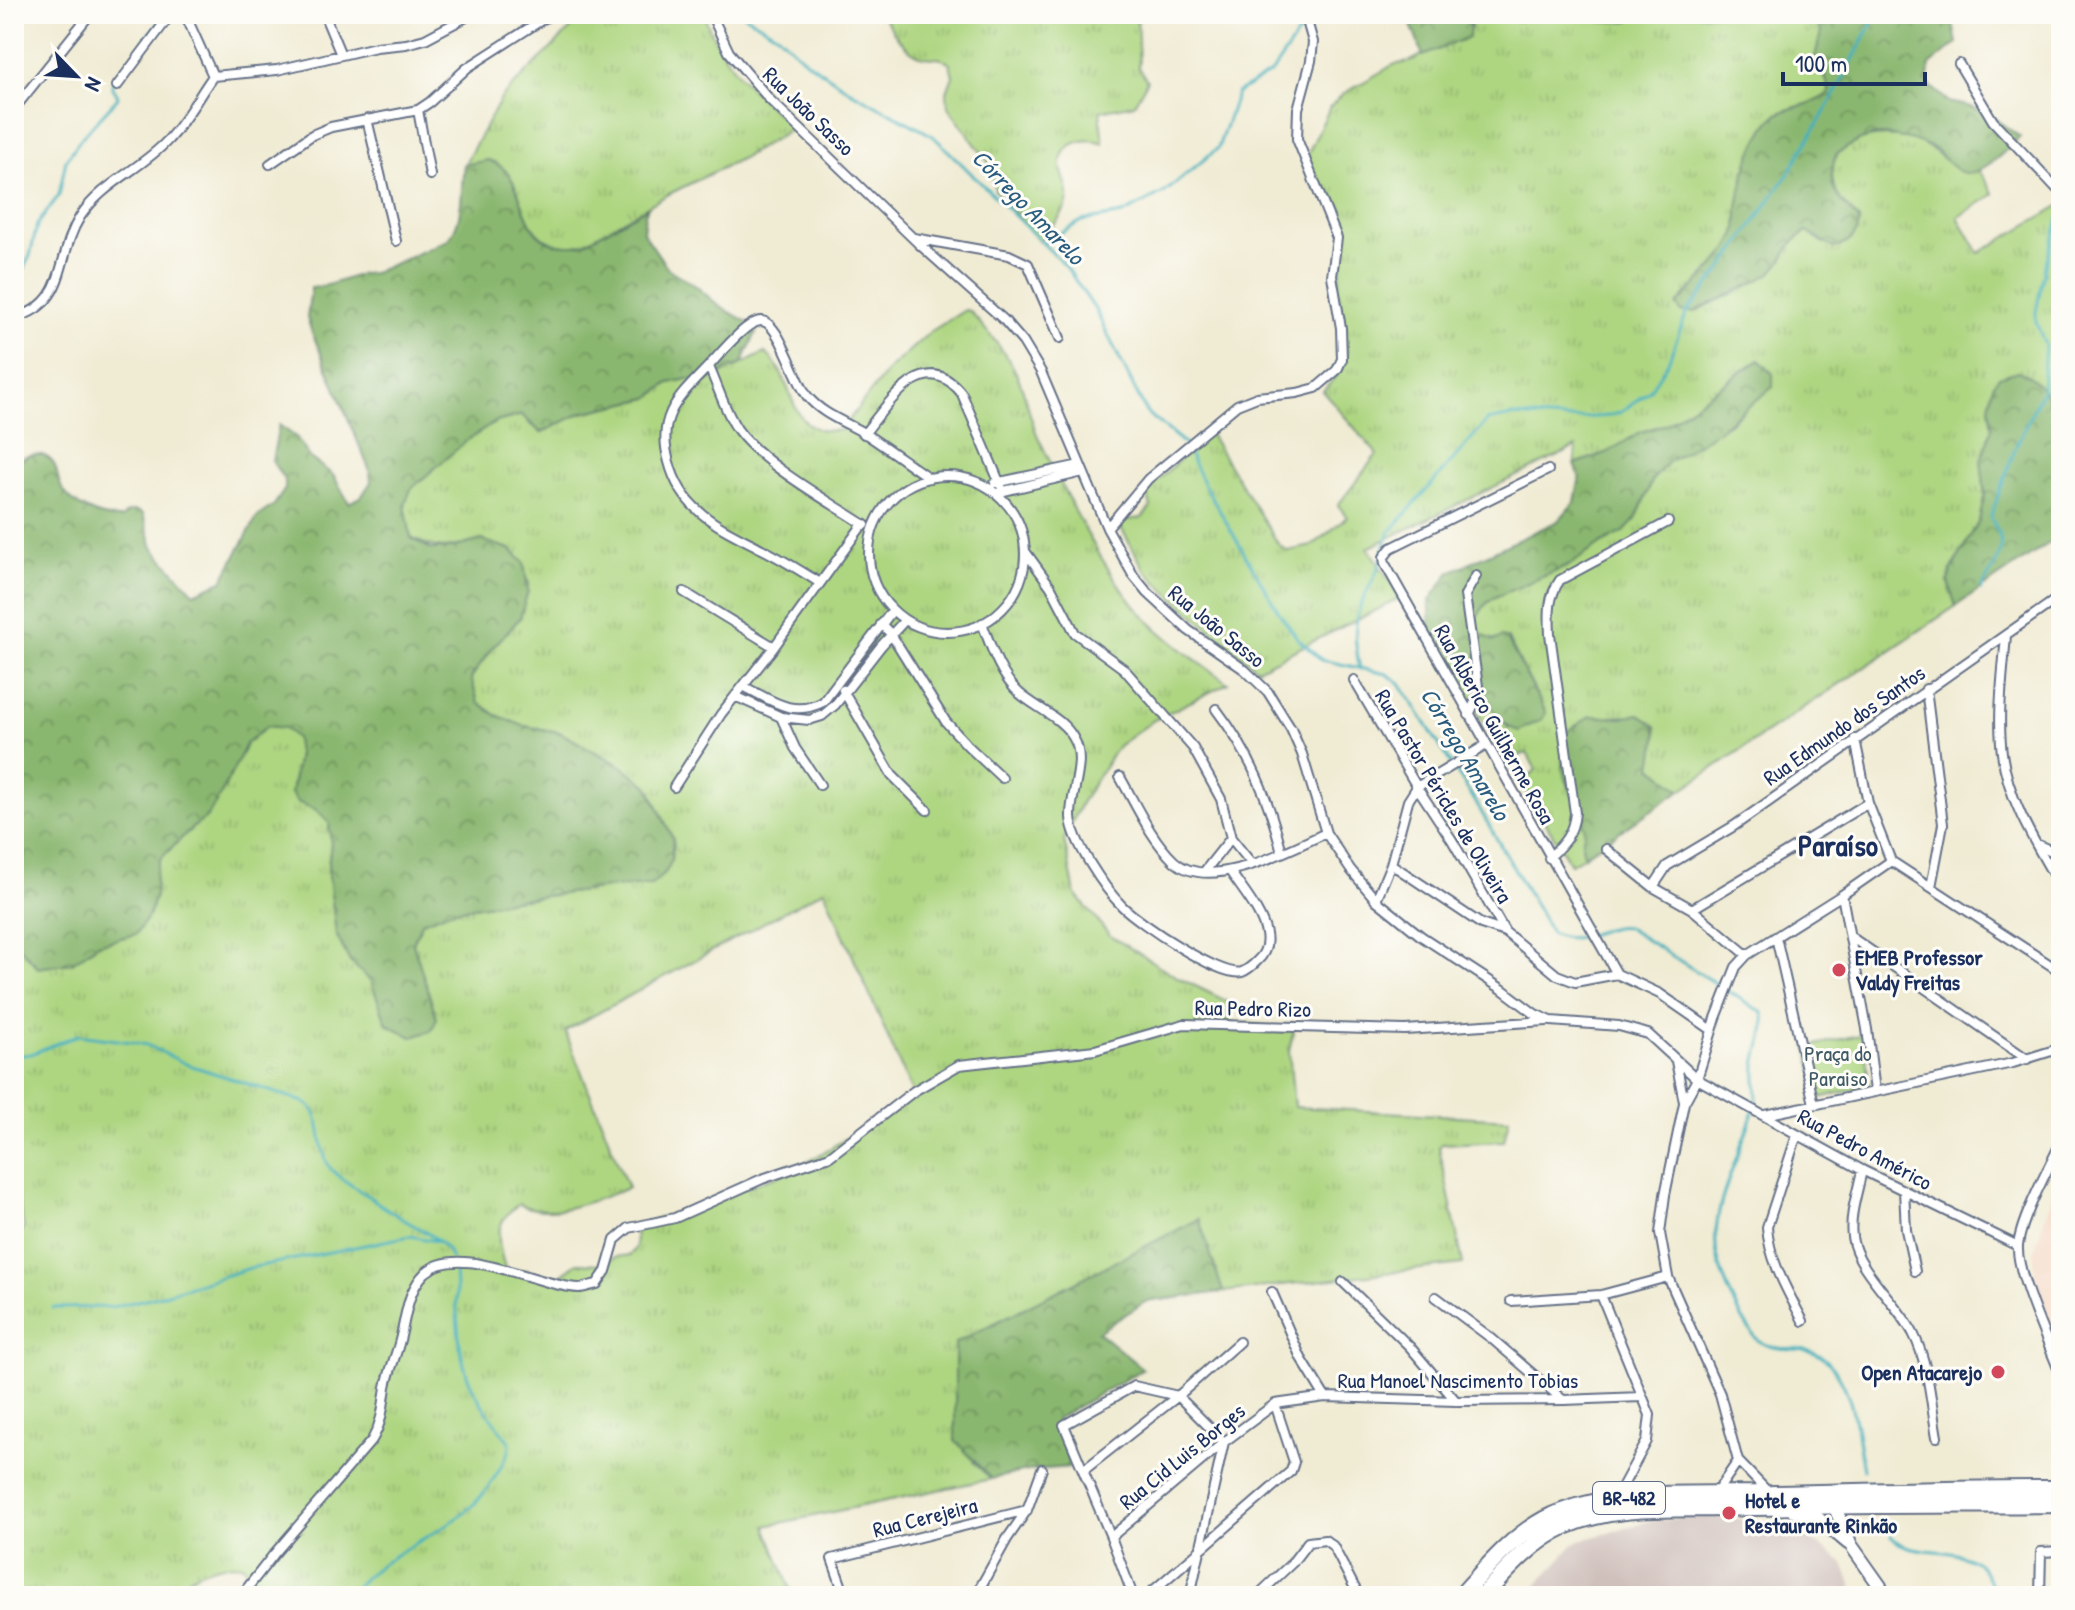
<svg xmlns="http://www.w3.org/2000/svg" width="2075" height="1610" viewBox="0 0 2075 1610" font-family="'Patrick Hand',sans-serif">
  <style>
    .built { fill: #f3d4bf }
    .industrial { fill: #cfc0bb }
    .grass { fill: url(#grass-tufts); stroke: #648270; stroke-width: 2; fill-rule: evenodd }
    .forest { fill: url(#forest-crowns); stroke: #527366; stroke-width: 2 }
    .green { fill: #aed681; stroke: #648270; stroke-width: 2 }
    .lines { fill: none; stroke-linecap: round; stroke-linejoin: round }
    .stream { stroke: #42b0bd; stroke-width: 3 }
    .street-casing { stroke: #667187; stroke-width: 12 }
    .secondary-casing { stroke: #667187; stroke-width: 16 }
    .highway-casing { stroke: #667187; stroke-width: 20 }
    .street { stroke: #fff; stroke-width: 8 }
    .secondary { stroke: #fff; stroke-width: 12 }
    .highway { stroke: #fff; stroke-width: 16 }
    .poi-dot { fill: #d1495b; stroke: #fdfcf7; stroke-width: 3 }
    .labels { text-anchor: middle; stroke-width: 6; stroke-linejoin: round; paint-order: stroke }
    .shield { fill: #fdfcf7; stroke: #5f6c8c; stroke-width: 2 }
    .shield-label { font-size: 20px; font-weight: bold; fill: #1b2f5e }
    .street-label { font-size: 22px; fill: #1b2f5e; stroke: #fdfcf7 }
    .poi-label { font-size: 22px; font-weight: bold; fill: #1b2f5e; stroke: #fdfcf7; text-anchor: start }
    .park-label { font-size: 22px; fill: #405967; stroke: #fdfcf7 }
    .water-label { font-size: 24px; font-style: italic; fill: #295c7f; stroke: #fdfcf7 }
    .district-label { font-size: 30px; font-weight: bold; fill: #1b2f5e; stroke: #fdfcf7 }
  </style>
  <defs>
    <pattern id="grass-tufts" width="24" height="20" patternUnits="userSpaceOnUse" patternTransform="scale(2)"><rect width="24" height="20" fill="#aed681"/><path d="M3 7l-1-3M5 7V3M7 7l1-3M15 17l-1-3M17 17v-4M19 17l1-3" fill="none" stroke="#95b872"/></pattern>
    <pattern id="forest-crowns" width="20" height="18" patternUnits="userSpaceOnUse" patternTransform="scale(2)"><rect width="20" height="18" fill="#8ab76f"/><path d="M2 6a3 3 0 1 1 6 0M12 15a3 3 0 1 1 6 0" fill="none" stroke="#70955e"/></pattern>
  </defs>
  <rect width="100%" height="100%" fill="#fdfcf7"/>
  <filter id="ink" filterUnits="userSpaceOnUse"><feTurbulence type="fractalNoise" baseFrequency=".0125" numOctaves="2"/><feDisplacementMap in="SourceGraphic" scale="16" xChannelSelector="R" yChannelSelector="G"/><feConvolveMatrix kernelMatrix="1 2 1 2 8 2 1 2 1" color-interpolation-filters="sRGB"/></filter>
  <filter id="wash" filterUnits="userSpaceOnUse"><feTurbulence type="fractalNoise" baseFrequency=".006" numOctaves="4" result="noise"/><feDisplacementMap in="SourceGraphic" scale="32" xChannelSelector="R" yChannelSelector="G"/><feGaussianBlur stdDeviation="1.8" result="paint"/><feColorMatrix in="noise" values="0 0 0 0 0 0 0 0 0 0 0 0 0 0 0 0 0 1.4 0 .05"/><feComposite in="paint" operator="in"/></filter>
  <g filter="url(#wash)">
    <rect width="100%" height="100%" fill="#f0ebd3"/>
    <path class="built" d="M2061,1169V1352L2051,1350L2034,1291V1251Z"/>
    <path class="industrial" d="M1709,1516L1763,1521L1803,1534L1842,1561L1856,1596H1527L1576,1542L1653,1520Z"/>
    <path class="grass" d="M586,14H704C720,62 756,95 793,128L742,158L667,195L584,243C575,247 562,246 552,242C522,231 526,198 509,175C504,169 495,164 488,160L464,165L502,97Z
      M881,14H1137L1139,67L1147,81L1134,104L1100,111L1103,143C1088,137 1064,141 1061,161C1059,173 1070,186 1068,199C1065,215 1050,229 1039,241L995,190L989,163L948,107L947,92L953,76L950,63C938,55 933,60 920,56C903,50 891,27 881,14Z
      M1470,14H1498L1499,17L1520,21L1522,14H1591L1602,22L1629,21L1647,14H1814L1821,32L1818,69L1826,79L1830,92C1813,108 1783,105 1770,121C1754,141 1742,182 1738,208C1737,217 1739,224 1736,233C1725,262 1696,281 1677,305L1682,312H1694C1719,299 1746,289 1769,274C1786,263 1787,240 1807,232L1824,244L1855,215C1840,203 1833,194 1832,174C1832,135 1887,131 1916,141C1941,149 1953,180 1978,169L1994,194L1958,217L1979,253L2061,205V424L2043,389L1989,407L1992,427L1981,461L1985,493L1979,521L1951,571L1948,582L1956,606L1681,790L1652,767L1639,714C1605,721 1595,710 1565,733L1563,768L1585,829L1582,845L1584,856L1571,864L1521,783L1536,770L1527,753L1506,760L1430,636L1455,651L1466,662L1488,702L1508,728L1546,713L1508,639C1495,641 1487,640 1477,632L1476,618L1486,604L1495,597L1568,566L1602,543L1624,531L1636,519L1653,479L1668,462L1732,421L1751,404L1758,360L1666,424L1641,432L1608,452L1575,464L1576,447L1368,548L1401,598L1257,669L1167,592L1145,570L1117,521L1142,518L1151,507L1146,491L1209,433L1279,545L1288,551L1312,546L1347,517L1338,505L1377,454L1323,391L1341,370L1347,353L1338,287L1344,248L1343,209L1304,162L1330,107L1343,94L1393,65L1409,62L1471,29Z
      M965,310L970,311C987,332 1006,351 1017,375C1027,396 1029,419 1039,439C1065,493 1105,576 1146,618C1170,643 1200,663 1228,683L1154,720L1118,746L1081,803L1064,840L1075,893L1109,935L1179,978L1228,1002L1230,1022L1294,1029L1289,1050L1294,1107L1509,1119L1504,1141L1442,1144L1439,1147L1463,1264L1223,1292L1198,1220L973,1462L991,1479L766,1526L793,1596H255L249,1574L242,1565C225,1562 196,1570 184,1583C181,1587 180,1592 178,1596H14V1241L24,1228L14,1182V941L38,967L72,963L98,944L136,934L148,917L155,895L156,874L160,859L192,828L206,818L247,743L267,726L285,728L296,738L298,755L291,793L297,802L315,809L329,822L331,844L328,866L336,934L350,962L371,981L387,1024L436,1019L413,943L422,922L450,911L514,900L615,887L651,885L674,847L673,839L648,786L620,765L559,732L524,726L496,715L478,702L471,678L491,649L520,618L529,582L482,540C452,548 440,553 411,538L405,505L410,489L466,441L496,422L522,415L532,426H554L581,413L649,398L669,383L688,379L706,381L765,353C798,377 784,439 841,430L888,370L930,332ZM824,890L914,1097L796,1169L635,1227L636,1247L630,1255L615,1257L601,1264L577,1263L554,1280L527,1270L506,1271C497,1244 492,1222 519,1204C553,1220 595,1200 628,1188L565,1031Z"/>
    <path class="forest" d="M1407,14H1470L1469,37L1423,56Z
      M1814,14H1951L1957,43L1930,65L1927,83L1949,102L1971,107L1988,114L2020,137C2007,149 1989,169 1970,173C1955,175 1945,158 1935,150C1922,140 1884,132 1869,137C1856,141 1847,147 1836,155C1824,189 1838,197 1859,220C1860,235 1848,245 1834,248L1807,232C1787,240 1786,263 1769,274C1746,288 1719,299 1694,312H1681L1677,305C1696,281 1725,262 1736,233C1739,223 1737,212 1739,202C1743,174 1752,144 1770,121C1782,105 1813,108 1830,92L1826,79L1814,61L1821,32Z
      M488,160C533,173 510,241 565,245C572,245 577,246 584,243L648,207L645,214L643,232L668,269L696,286L719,306L758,328L742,364L706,381L688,379L669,383L649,398L581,413L541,433L522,415L496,422L466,441L411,489L405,505L411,538L431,549L451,548L482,540L510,549L524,563L528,591L520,618L491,649L471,678L478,702L496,715L524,726L559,732L620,765L648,786L673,839L671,862L665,873L651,885L615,887L514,900L450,911L422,922L413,943L437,1019L431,1031L412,1037L387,1024L371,981L350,962L336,934L328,866L331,844L329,822L315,809L297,802L291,793L298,755L296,738L285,728L267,726L247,743L219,798L206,818L192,828L160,859L156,874L155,895L148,917L136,934L98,944L72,963L38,968L14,941V461C26,455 44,449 54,464C58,471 57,481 62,488C73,507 100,519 122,518C128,510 134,509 143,514L153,548L194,593L222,581L257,517L274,505L285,489V481L272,461L279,425L297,438L310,458L333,475L349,503L361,497L371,482L370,471L311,330L307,317L311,288C333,287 352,273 373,273L448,240C465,219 460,191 464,165Z
      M1759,360L1773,374V387L1709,437L1668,462L1653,479L1636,519L1624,532L1602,543L1568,566L1495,597L1486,604L1476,618L1477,632L1494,641L1502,637L1507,639L1546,713L1541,720L1519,731C1489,723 1485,684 1467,662C1457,651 1443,644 1430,636V600L1450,572L1558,521L1575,502L1580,477L1575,464L1608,452L1641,432L1666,424Z
      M2017,371L2028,375L2043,389L2061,424V535L1956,606L1948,582L1951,571L1979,521L1985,493L1981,461L1992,427L1989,407L1993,385L1999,377Z
      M1639,714L1656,726L1657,738L1652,767L1681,790L1584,856L1582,845L1585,829L1562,768L1565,733L1591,716L1622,718Z
      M1199,1219L1223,1292L1145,1302L1098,1332L1143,1369L1056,1419L1070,1467L1032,1470L991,1479L955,1440V1343Z"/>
    <path class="green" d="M1864,1034L1869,1086L1820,1098L1807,1047Z"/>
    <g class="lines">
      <path class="stream" d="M743,14L778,35L806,61L852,92L933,136L1065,265L1096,311L1146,412L1185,444L1201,479L1280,614L1298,639L1322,660L1387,674L1400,683L1475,801L1551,933C1583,948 1602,923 1626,927L1763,1013C1768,1029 1760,1044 1757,1060C1753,1074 1759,1089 1756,1102C1745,1146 1708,1210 1717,1254C1720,1274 1746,1336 1764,1344C1785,1354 1808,1342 1827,1361C1855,1389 1856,1433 1863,1469
        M1313,16L1315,14
        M1043,243L1082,221L1123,214L1165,192L1218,148L1237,93L1272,72L1305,24
        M14,279L21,273L30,256L37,225L59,195L66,160L82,137L117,99L118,96L112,86L113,81L166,14
        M1383,552L1389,533L1487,421L1512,416L1567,419L1609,416L1621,412L1649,391L1668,362L1687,312L1722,269L1787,176L1830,103L1877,14
        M1981,590C1988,573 2007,556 1999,534C1997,527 1992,523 1991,516L2016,446L2042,391L2045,345L2036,322V312L2045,266L2061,213
        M1360,669C1355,646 1352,623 1363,600C1369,586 1377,575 1381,559
        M14,1056L31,1054L78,1035L132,1042L147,1045L186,1064L304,1102C326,1114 316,1147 330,1168C336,1176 346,1181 354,1187C370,1197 385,1208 401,1218C420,1230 442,1237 452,1259
        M53,1308L112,1307L158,1296L250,1268L410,1236L440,1242
        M1891,1536C1914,1565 1985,1531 1993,1596
        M348,1596C379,1554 436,1539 474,1504C489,1490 499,1470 509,1452L510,1443C495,1422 476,1400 467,1375C456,1342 457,1304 455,1270"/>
    </g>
  </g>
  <g filter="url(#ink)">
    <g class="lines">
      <defs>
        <path id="street" d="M324,14L341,55
          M711,14L729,52L770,100L919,244L1004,320L1023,342L1041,372L1107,528L1133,575L1147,592L1188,630L1245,670L1268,692L1291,729L1302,754L1326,833L1350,869L1376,900L1421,936L1502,989L1535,1014L1551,1021L1619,1026L1648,1034L1697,1079L1862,1170L2018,1246
          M1959,64L1993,121L2061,193
          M213,76L277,70L376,47L406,44L425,39L472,14
          M117,86L171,14
          M14,109L90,14
          M418,110L430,175
          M367,119L396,241
          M270,164L312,135L331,127L418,110L430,102L467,68L551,14
          M914,238L1009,255L1028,264L1060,338
          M14,318C69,304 55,257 80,217C101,184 141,169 167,141C185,122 198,97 213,76L185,14
          M709,367C718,387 725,411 737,429C763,465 827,500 865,525
          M864,434C888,404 925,345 962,394L1003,491
          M1548,470L1391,548L1384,557L1385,564L1617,974L1660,994L1712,1030
          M869 554a78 78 0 1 1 156 0a78 78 0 1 1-156 0Z
          M995,483L1080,465
          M1000,492L1083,472
          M1107,528L1148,479L1237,405L1257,397L1297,393L1316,388L1337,370L1342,359L1341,328L1332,276L1337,238L1297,139L1298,109L1311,61L1313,42L1305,14
          M1025,551L1051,587L1075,633L1124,669L1193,748L1221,799L1231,838L1204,872
          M820,583C801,571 782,559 762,549C720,527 682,512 669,462C657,419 675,401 703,372C715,361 745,320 762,321C780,323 796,383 808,397C822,414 845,422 864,433C886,447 907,463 929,478
          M684,592L774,647
          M982,623C991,647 1000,675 1019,693C1036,708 1063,718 1074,739C1087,761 1070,794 1071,817C1072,841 1105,889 1122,906C1138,922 1220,978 1242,972C1247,970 1253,965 1257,961C1265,954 1268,945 1266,934C1262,912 1242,890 1230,871
          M881,624L891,634L946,722L968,746L1002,778
          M2006,635C2003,674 1997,714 2002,753C2008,801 2037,846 2061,888
          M1354,680L1417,787L1452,840L1505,932
          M743,686C771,700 792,718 823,702L892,611
          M1926,689L1943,824L1931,887
          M843,690L892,775L927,810
          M735,696L781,717L809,720L822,716L835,705L881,646L905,620
          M1216,709C1251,755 1268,797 1282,852
          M1469,715L1479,693L1465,595L1476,576
          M781,717L795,748L820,785
          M1855,739L1868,803L1891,861
          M1120,777C1136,805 1151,839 1174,861C1209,894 1290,849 1326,833
          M674,787L721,714L774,647L863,524
          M1231,838L1252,864
          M2036,844L2061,855
          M1606,849L1653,887L1692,909L1747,955
          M1549,858C1564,843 1573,834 1575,813L1550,634C1549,613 1548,597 1560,580L1668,522
          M1891,861L2061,972
          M1391,864L1481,924L1505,932L1557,975L1575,982L1617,974
          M1653,887L1667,866L1734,826L2061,596
          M1842,895L1867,1029L1875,1091
          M1376,900L1391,864L1408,801L1417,787L1486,745
          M1692,909L1868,803
          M1776,937L1814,1104
          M1851,937L2027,1059
          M1676,1061L1684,1102
          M1765,1115L2013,1063L2061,1048
          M1797,1135L1767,1227C1769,1260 1788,1292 1803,1321
          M2061,1142C2049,1168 2021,1218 2018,1246C2016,1274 2050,1346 2061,1376
          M1862,1170C1858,1191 1849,1215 1852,1237C1856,1269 1900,1306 1914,1335C1929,1365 1931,1404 1937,1437
          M1904,1190L1906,1230L1915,1271
          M1343,1282L1410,1347L1456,1401
          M1272,1292L1301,1358L1325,1397
          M1601,1295L1650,1415L1647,1441L1615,1500
          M1436,1297L1491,1338L1563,1400
          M1511,1301L1601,1295L1668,1277
          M1084,1470L1178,1396L1239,1342
          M1768,1492L1738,1461L1720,1394L1668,1277L1660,1233L1665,1195L1684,1103L1697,1079L1716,1018L1736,967L1747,955L1842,895L1891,861
          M1716,1493L1738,1461
          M1111,1537L1224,1442L1275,1404L1325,1397L1456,1401L1564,1400L1641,1397
          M981,1586L993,1596
          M241,1596L274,1554L372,1440C382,1423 383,1407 386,1387C389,1371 396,1356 400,1340C406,1317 407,1291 425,1273C459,1241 539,1287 579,1288C584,1288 591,1285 597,1284L606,1271L615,1240L629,1228L675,1218L762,1179L830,1156L914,1091L959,1065L1095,1050L1184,1024L1405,1030L1547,1021
          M845,1596L832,1559L1027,1510
          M971,1596L981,1586L1007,1539L1027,1510L1042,1469
          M1133,1596L1111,1537L1064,1425L1134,1386L1178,1396L1224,1442L1190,1596
          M1147,1596L1291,1471L1294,1462L1275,1404
          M1257,1596L1292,1563L1308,1542L1325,1540L1333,1546L1359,1596
          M2040,1596L2041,1552L2061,1551"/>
        <path id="secondary" d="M1832,1501L1851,1545L1880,1586L1883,1596
          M1793,1510L1819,1519L1848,1543"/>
        <path id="highway" d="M1461,1596C1487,1567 1516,1532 1552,1516C1620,1487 1703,1496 1775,1494C1870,1492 1966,1488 2061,1489
          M1483,1596C1507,1570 1532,1541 1565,1526C1613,1505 1670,1509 1721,1508C1834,1504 1948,1505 2061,1504"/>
      </defs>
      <use href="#street" class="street-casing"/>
      <use href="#secondary" class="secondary-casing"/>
      <use href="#highway" class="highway-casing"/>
      <use href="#street" class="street"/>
      <use href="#secondary" class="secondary"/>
      <use href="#highway" class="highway"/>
    </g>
  </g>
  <g class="poi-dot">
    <circle cx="1839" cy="970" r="8"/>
    <circle cx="1998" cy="1372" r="8"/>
    <circle cx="1729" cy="1513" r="8"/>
  </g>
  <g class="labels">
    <rect class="shield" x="1593" y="1482" width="72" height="32" rx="6"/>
    <g class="shield-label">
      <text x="1629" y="1505">BR-482</text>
    </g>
    <g class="street-label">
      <text transform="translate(809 111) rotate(44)" y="8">Rua João Sasso</text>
      <text transform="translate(1217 626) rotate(39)" y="8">Rua João Sasso</text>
      <text transform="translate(1495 724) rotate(61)" y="8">Rua Alberico Guilherme Rosa</text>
      <text transform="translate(1844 725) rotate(-35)" y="8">Rua Edmundo dos Santos</text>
      <text transform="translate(1444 796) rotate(59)" y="8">Rua Pastor Péricles de Oliveira</text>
      <text transform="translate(1253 1008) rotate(1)" y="8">Rua Pedro Rizo</text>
      <text transform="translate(1865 1149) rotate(28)" y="8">Rua Pedro Américo</text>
      <text x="1458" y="1388">Rua Manoel Nascimento Tobias</text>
      <text transform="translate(1182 1456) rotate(-39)" y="8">Rua Cid Luis Borges</text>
      <text transform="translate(925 1517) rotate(-14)" y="8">Rua Cerejeira</text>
    </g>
    <g class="poi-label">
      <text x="1855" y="965">EMEB Professor<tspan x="1855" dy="25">Valdy Freitas</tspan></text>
      <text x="1982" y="1380" text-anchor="end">Open Atacarejo</text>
      <text x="1745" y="1508">Hotel e<tspan x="1745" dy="25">Restaurante Rinkão</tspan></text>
    </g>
    <g class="park-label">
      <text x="1838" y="1061">Praça do<tspan x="1838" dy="25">Paraiso</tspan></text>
    </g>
    <g class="water-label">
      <text transform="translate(1028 207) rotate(46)" y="8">Córrego Amarelo</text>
      <text transform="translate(1465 754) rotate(59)" y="8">Córrego Amarelo</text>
    </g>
    <g class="district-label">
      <text x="1838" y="856">Paraíso</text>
    </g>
  </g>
  <rect width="2075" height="1610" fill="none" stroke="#fdfcf7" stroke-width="48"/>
  <g transform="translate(76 76) rotate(115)" stroke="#fdfcf7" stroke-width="6" paint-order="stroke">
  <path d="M0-6L14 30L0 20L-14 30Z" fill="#1b2f5e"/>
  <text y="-12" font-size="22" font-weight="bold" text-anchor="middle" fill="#1b2f5e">N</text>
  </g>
  <path d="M1783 72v12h142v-12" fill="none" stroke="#1b2f5e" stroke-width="4"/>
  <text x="1795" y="72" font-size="24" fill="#1b2f5e" stroke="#fdfcf7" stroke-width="6" paint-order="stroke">100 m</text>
</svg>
